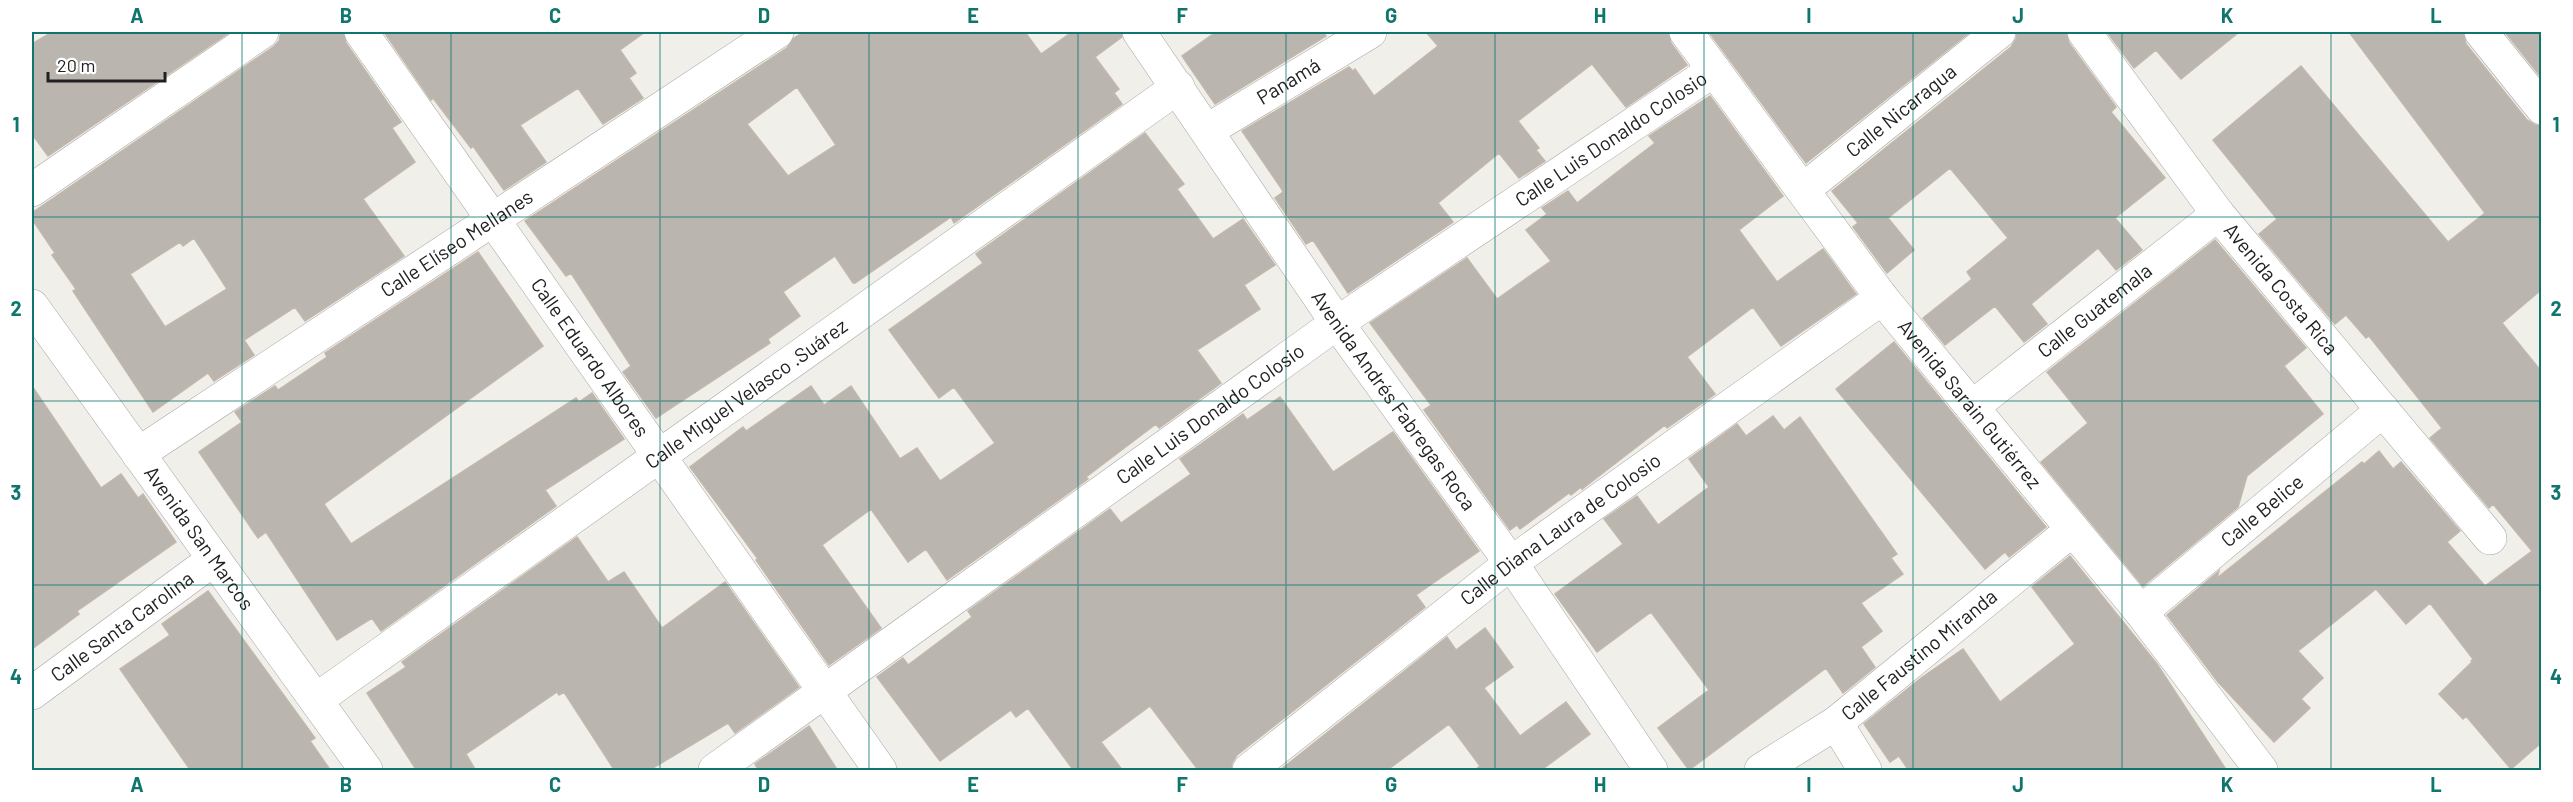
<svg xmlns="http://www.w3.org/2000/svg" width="2573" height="802" viewBox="0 0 2573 802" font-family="Barlow,sans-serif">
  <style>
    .building { fill: #bab5ae; stroke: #c2b7ac; stroke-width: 1.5; fill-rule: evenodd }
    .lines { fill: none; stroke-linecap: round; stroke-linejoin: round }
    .street-casing { stroke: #a5a5a5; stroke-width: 34 }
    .street { stroke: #fff; stroke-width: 33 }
    .grid { fill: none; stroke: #0f766e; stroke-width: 1.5; stroke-opacity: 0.55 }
    .labels { text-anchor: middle; stroke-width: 5; stroke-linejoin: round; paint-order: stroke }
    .street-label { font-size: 20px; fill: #212121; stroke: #fff }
    .neatline { fill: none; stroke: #0f766e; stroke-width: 2 }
    .grid-label { font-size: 20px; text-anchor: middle; font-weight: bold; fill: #0f766e }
  </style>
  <rect width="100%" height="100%" fill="#f1efe9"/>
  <path class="building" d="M52,32H230L48,156L32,134V44Z
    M281,32H343L346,43L401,122L392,128L415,162L363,199L404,256L305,321L295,307L244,340L254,355L214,381L208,373L153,412L73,291L76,289L52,255L55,253L32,219V213L273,47L279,41ZM194,238L227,289L165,327L130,274L180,242L183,246Z
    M384,32H645L620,50L636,73L629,78L643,98L603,124L578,88L520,125L546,162L504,190L473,146L471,148L433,98L431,100Z
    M804,32H1025L1041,54L1072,32H1121L1122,37L1095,57L1119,89L1114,93L1122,104L954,223L951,217L855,283H853L835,256L783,292L800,316L768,339L770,343L656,418L623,372L631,366L571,273L566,276L525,221L787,48L794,38ZM797,87L836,145L788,176L747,124Z
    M1216,32H1323L1326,36L1215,104L1182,56Z
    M1426,32H1668L1671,43L1687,65L1626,107L1592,64L1518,121L1539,148L1536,150L1545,161L1519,178L1499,153L1438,203L1453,222L1348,293L1313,240L1306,244L1275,198L1283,192L1281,188L1242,131L1349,67L1353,71L1355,69L1374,96L1438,46Z
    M1709,32H1970L1806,163Z
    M2017,32H2066L2069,43L2116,107L2111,112L2165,178L2115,218L2142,250L2116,270L2098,248L2031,304L2047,324L2024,342L1995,306L1945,345L1923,318L1972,279L1967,272L2008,238L1950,168L1888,218L1914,250L1887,273L1853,227L1858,223L1832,191L2011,47L2016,39Z
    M2107,32H2239L2181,79L2156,50L2134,68Z
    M2349,32H2463L2466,44L2527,120L2535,125L2541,126V290L2502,323L2541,371V743L2511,769L2466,716L2463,719L2439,694L2472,662L2471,661L2473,659L2430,603L2406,624L2376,589L2298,651L2323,678L2301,699L2310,708L2274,742L2218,682L2167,615L2219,571L2217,578L2362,462L2364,464L2379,451L2393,469L2401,462L2460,531L2447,542L2485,586L2532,551L2493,504L2489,508L2430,438L2442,428L2369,336L2366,338L2346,315L2335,324L2259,234L2277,219L2213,140L2301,66L2448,242L2485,213Z
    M2505,32H2541V77Z
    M1710,96L1783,196L1739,230L1777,282L1823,249L1856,294L1781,346L1753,307L1687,357L1715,394L1667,428L1665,425L1582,489L1581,487L1571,495L1569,493L1520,529L1517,525L1510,530L1424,410L1431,405L1370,323L1467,258L1497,299L1551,261L1526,230L1547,214L1542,208L1568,191L1577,203L1655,143L1649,136Z
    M1145,133L1184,184L1177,189L1213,239L1243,219L1275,265L1244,285L1260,309L1197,350L1221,383L1159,428L1156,424L1086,477L1088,479L947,580L926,549L908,562L871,509L822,545L881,628L829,665L756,560L758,559L690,467L743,427L746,431L811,386L824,405L851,386L900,459L917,448L940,481L995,443L954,387L939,398L889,330L983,263L976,254Z
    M2215,240L2306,348L2284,366L2323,414L2247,476L2238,507L2143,586L2041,462L2088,423L2047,372Z
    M478,252L543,346L324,504L351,544L576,398L579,402L592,393L624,439L545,490L556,506L381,631L372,618L337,640L266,532L258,538L199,452L242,422L235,412L275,386L278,390L327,357L325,353Z
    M1894,342L2046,527L2009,557L2005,552L1985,569L1836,389Z
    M32,386L101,488L121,474L138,498L143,494L176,542L77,611L79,614L32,649Z
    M1280,397L1333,472L1393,432L1479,551L1416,595L1425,607L1237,755L1232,763L1231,771H1199L1150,706L1101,742L1123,771H1074L1028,708L1016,717L1011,710L940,761L877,677L903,658L908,665L972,617L968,611L1110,509L1121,523L1191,474L1180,459L1243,414L1247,420Z
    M1773,416L1784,430L1800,417L1897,554L1891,558L1903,574L1861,603L1882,631L1861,647L1875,667L1843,693L1826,668L1689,770L1658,728L1709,690L1651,612L1597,652L1555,594L1623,544L1604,519L1637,496L1658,525L1709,487L1689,459L1737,424L1746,436Z
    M577,537L608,582L624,572L662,628L725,582L799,687L735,733L728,723L648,771H615L564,692L559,695L557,692L466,754L476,771H417L367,693L406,667L402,662Z
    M2070,556L2157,664L2227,771H1909L1899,756L1890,762L1864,724L1921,678L1963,649L2000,702L2075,644L2032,587Z
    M208,591L315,738L310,741L331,771H191L120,669L170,635L162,624Z
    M1485,628L1513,667L1484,688L1520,736L1566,702L1590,734L1544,768L1546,771H1474L1480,766L1449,724L1386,771H1279L1447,637L1456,650Z
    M809,726L838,771H759L755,764Z"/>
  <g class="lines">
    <defs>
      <g id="street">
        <path id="s1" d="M361,32L880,770"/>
        <path id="s2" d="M1139,32L1337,323L1511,563L1651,770"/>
        <path id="s3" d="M1686,32L1882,298L2141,612L2261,770"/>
        <path id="s4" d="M2084,32L2218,214L2490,538"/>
        <path d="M2481,32L2542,108"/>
        <path id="s5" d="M1208,130L1370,32"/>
        <path d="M32,190L262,32"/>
        <path id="s6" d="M1803,190L1999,32"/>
        <path id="s7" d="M32,306L366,770"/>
        <path id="s8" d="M1972,407L2218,214"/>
        <path id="s9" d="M138,454L777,32"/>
        <path id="s10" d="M2141,612L2383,410"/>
        <path id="s11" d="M32,693L214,559"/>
        <path id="s12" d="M316,700L1178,87"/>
        <path d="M1836,723L1865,770"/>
        <path id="s13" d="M715,770L1337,323L1714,70"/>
        <path id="s14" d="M1249,770L1511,563L1882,298"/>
        <path id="s15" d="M1761,770L1836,723L2072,530"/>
      </g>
    </defs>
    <use href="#street" class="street-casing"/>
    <use href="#street" class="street"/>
  </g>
  <path class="grid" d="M242,32V770M451,32V770M660,32V770M869,32V770M1078,32V770M1286,32V770M1495,32V770M1704,32V770M1913,32V770M2122,32V770M2331,32V770M32,217H2542M32,401H2542M32,585H2542"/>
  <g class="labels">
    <g class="street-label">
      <text dy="7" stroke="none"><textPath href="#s5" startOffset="94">Panamá</textPath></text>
      <text dy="7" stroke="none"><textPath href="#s6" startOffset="126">Calle Nicaragua</textPath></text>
      <text dy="7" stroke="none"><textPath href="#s13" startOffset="1096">Calle Luis Donaldo Colosio</textPath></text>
      <text dy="7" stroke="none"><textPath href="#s9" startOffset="382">Calle Elíseo Mellanes</textPath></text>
      <text dy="7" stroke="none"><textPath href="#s4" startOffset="324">Avenida Costa Rica</textPath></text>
      <text dy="7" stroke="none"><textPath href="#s8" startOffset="156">Calle Guatemala</textPath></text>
      <text dy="7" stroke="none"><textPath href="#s1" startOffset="398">Calle Eduardo Albores</textPath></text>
      <text dy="7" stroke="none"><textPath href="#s12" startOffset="528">Calle Miguel Velasco .Suárez</textPath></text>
      <text dy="7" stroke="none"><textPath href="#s2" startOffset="448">Avenida Andrés Fabregas Roca</textPath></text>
      <text dy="7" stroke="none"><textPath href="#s3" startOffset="468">Avenida Sarain Gutiérrez</textPath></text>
      <text dy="7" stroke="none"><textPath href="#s13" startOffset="610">Calle Luis Donaldo Colosio</textPath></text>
      <text dy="7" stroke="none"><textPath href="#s10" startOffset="158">Calle Belice</textPath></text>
      <text dy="7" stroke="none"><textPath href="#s14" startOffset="394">Calle Diana Laura de Colosio</textPath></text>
      <text dy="7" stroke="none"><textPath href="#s7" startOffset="286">Avenida San Marcos</textPath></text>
      <text dy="7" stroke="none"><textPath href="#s11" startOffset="112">Calle Santa Carolina</textPath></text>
      <text dy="7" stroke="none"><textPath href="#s15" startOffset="196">Calle Faustino Miranda</textPath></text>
    </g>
  </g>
  <rect width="2573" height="802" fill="none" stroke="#ffffff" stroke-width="66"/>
  <path d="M48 72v9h117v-9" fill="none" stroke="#212121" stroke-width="3"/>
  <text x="57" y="72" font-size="18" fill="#212121" stroke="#ffffff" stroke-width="4.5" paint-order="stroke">20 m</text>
  <rect x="33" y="33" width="2507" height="736" class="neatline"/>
  <g class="grid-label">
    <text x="137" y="23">A</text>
    <text x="346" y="23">B</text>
    <text x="555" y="23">C</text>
    <text x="764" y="23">D</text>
    <text x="973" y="23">E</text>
    <text x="1182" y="23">F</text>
    <text x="1391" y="23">G</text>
    <text x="1600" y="23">H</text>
    <text x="1809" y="23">I</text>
    <text x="2018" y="23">J</text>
    <text x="2227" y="23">K</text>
    <text x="2436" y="23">L</text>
    <text x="16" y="132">1</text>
    <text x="2556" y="132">1</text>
    <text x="16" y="316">2</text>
    <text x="2556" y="316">2</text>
    <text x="16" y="500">3</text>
    <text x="2556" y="500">3</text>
    <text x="16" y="684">4</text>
    <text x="2556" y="684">4</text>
    <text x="137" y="792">A</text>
    <text x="346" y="792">B</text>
    <text x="555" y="792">C</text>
    <text x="764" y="792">D</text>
    <text x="973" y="792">E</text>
    <text x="1182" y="792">F</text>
    <text x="1391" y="792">G</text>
    <text x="1600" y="792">H</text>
    <text x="1809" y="792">I</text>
    <text x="2018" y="792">J</text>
    <text x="2227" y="792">K</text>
    <text x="2436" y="792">L</text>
  </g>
</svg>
